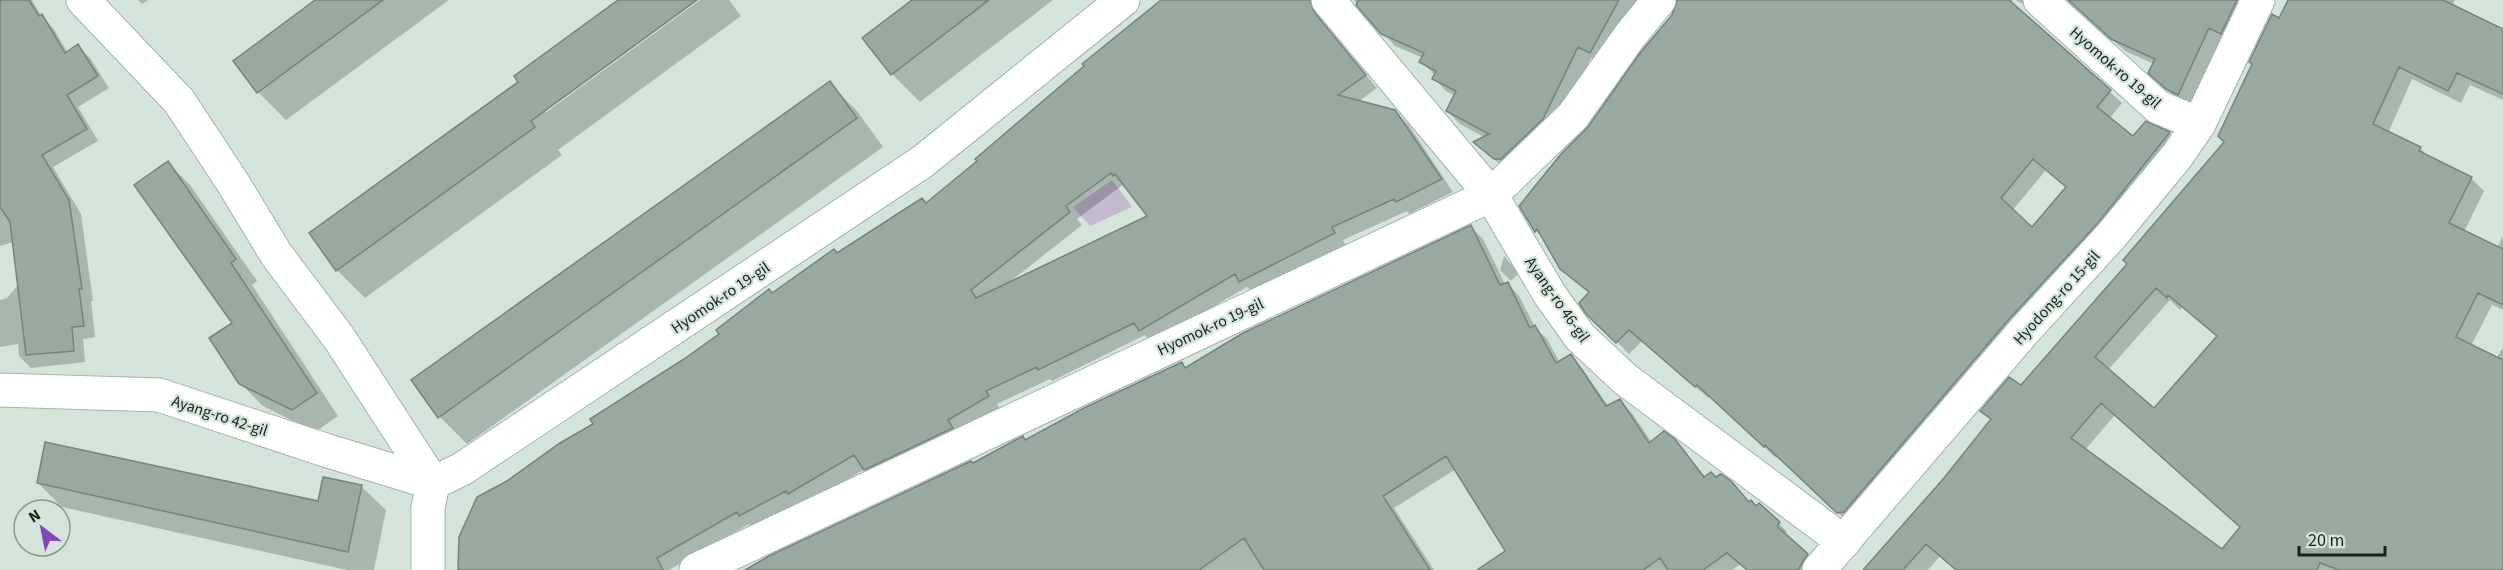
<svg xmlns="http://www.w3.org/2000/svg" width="2503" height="570" viewBox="0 0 2503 570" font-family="'Source Sans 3',sans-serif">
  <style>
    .green { fill: #c3bace }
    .shadow { fill: #0003; fill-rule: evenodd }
    .building { fill: #99ab9e; stroke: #748579; stroke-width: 1.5; fill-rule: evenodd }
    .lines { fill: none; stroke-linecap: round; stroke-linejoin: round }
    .minor-casing { stroke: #a3b5a8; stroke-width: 35 }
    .minor { stroke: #fff; stroke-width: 33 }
    .labels { text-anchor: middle; stroke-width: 4.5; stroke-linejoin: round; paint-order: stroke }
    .street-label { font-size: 16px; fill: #1b221d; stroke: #d3e5d8 }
  </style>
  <rect width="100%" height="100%" fill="#d3e5d8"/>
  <path class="green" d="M1112,180L1132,207L1090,226L1073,207Z"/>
  <path class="shadow" d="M0,0H32L42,17L53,28L68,53L78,46L90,58L109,88L78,107L98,141L53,167L81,214L93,301H91L95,337L83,339L85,362L31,368L19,356L18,344L0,347V300L7,298L19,284L13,242L0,246Z
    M138,0H148L142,4Z
    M318,0H449L286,120L258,92L235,61Z
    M620,0H695L545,110V113L700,0H729L741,16L558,150L562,155L365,298L337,270L520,82Z
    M915,0H1053L920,102L892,74Z
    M1172,0H1327L1321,16L1325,26L1377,88L1358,102L1395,111L1408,124L1453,192L1409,214L1407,211L1343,240L1346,246L1253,293L1247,287L1152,343L1145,335L1052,381L1050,379L997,404L1000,409L878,482L865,469L802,506L799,503L753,528L749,524L669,570H460L507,482L596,424L772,294L926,204ZM1124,184L1150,217L1007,284L1082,225L1077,219Z
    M1354,0H1651L1606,67L1591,58L1555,131L1508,171L1475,143L1486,138L1460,124L1447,111L1456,96L1446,91L1434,78L1435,75L1421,62L1423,58L1395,46Z
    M1679,0H2013L2011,4L2122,103L2109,119L2133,139L2146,123L2170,134L2181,146L1850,524L1778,455L1776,458L1710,396L1708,398L1642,341L1629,354L1588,313L1590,294L1561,268L1546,241L1536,231L1521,206L1589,128L1673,17ZM2046,170L2067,188L2032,229L2012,211Z
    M2015,0H2038L2034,9Z
    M2069,0H2247L2190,106L2180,101L2162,85L2154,64L2125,51Z
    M2290,0H2455L2452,6L2503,31V100L2470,85L2461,103L2412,79L2388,133L2420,148L2431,159L2471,178L2484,191L2464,232L2497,248L2503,236V310L2492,305L2471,346L2496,359L2503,347V570H1956L1940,556L1928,570H1865L1945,479L1992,420L1982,411L2021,387L2129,264L2226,142ZM2170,300L2180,310L2182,307L2218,338L2154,410L2108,370ZM2115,415L2241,527L2222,551L2085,450Z
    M829,83L857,111L883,147L467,444L440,417Z
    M168,163L190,185L257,281L252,285L338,416L315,432L263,406L240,383L234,323Z
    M1471,227L1483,239L1505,284L1507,283L1519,296L1535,327L1547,339L1560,363L1570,356L1582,368L1609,407L1620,401L1632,413L1652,443L1674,441L1706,478L1776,520L1787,532L1732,570H1480L1507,552L1456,469L1394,508L1434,570H747L1026,441L1181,363L1186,369Z
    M1504,256L1519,273L1511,281L1500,270Z
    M38,483L320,502L361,486L386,510L374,570H347L62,507Z
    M1807,555L1820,568L1819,570H1760Z"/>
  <path class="building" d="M0,0H29L39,16L42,14L65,53L78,44L98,76L67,95L87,129L42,155L69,200L82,289H79L84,326L72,327L74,351L26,355L10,222L0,207Z
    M315,0H383L257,93L233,61Z
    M618,0H697L531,121L535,127L336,271L309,233L518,82L514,76Z
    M912,0H989L891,75L862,38Z
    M1161,0H1310L1314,12L1366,75L1338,95L1395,110L1442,179L1396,202L1394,199L1332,227L1335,233L1239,282L1235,274L1139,331L1134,323L1038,370L1037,367L986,391L989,396L948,420L953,428L864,470L854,455L788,494L786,491L739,516L737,512L657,558L663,570H458L459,537L477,497L507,481L560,443L593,424L590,419L684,359L719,334L716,330L769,289L772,293L834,249L837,253L922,198L926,203L977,161L975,159L1084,66L1082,64ZM1111,173L1113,176L1115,174L1147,216L976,298L971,290L1070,212L1066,206Z
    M1358,0H1619L1590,53L1578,47L1543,119L1501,159H1494L1473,142L1489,134L1446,111L1456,91L1432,79L1436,71L1419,62L1424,53L1381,34L1356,5Z
    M1677,0H2009L2111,90L2097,107L2133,136L2146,121L2170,132L2097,224L2010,318L1844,512L1837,513L1765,445L1764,447L1697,385L1695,387L1629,330L1616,343L1586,314L1579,303L1589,292L1560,269L1537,229L1535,232L1519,206L1561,154L1588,127L1640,53L1672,15ZM2033,159L2066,187L2032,227L2001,198Z
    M2068,0H2237L2221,34L2209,28L2178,95L2166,89L2148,73L2155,59L2111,39Z
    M2288,0H2443L2503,29V94L2457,73L2448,91L2399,67L2373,124L2421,147L2419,151L2472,177L2449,223L2503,249V305L2478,293L2456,337L2503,360V570H2339L2320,563L2317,570H1956L1926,544L1903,570H1863L1944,478L1991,419L1980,411L2009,377L2021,385L2127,264L2123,260L2224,142L2218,136L2252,64L2249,62L2272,14L2279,18ZM2156,288L2167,298L2168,295L2217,336L2154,408L2095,357ZM2101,403L2240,527L2222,549L2071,438Z
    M830,81L857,118L438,418L411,380Z
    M168,161L236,259L231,263L317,393L292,410L239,384L209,338L232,323L134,185Z
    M1471,225L1500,285L1508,282L1530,328L1535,325L1556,363L1571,354L1606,406L1620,399L1649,443L1664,431L1675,439L1704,477L1711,472L1716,477L1721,474L1731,481L1749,502L1751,500L1756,506L1759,503L1780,522L1777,526L1808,554L1798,570H1747L1727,553L1703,570H1668L1660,558L1643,570H1477L1505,551L1504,549L1446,456L1383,496L1430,570H1264L1244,538L1199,570H745L769,556L971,461L973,463L1023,436L1025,440L1084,408L1182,362L1185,368L1243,333Z
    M45,442L318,501L323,477L362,485L348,552L37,483Z"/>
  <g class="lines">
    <defs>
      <path id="minor" d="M83,0L179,101L233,183L276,254L339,338L433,483
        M1328,0L1491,195L1550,295L1580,337L1625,379L1844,542
        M2040,0L2158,107L2199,124
        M0,390L159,395L325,450L433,483
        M433,483L462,469L922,162L1123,0
        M428,570V508L433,483
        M696,570L1491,195L1573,116L1629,37L1659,0
        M1819,570L2024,331L2111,236L2177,156L2199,124L2258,0"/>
    </defs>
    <use href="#minor" class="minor-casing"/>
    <use href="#minor" class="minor"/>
  </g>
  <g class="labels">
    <g class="street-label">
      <text transform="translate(2116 67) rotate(41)" y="6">Hyomok-ro 19-gil</text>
      <text transform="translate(720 297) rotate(-34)" y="6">Hyomok-ro 19-gil</text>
      <text transform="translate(2056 297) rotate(-48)" y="6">Hyodong-ro 15-gil</text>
      <text transform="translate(1558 299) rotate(55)" y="6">Ayang-ro 46-gil</text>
      <text transform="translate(1210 326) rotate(-25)" y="6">Hyomok-ro 19-gil</text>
      <text transform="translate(220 415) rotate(18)" y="6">Ayang-ro 42-gil</text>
    </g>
  </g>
  <g transform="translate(42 528) rotate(328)"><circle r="28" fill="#d3e5d8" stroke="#89978d" stroke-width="1.5"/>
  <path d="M0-4.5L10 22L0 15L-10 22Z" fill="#8544b9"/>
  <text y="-9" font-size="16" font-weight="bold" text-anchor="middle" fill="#1b221d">N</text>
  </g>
  <path d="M2299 546v9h86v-9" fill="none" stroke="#1b221d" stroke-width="3"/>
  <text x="2308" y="546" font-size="18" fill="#1b221d" stroke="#d3e5d8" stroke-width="4.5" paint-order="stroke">20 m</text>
</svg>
